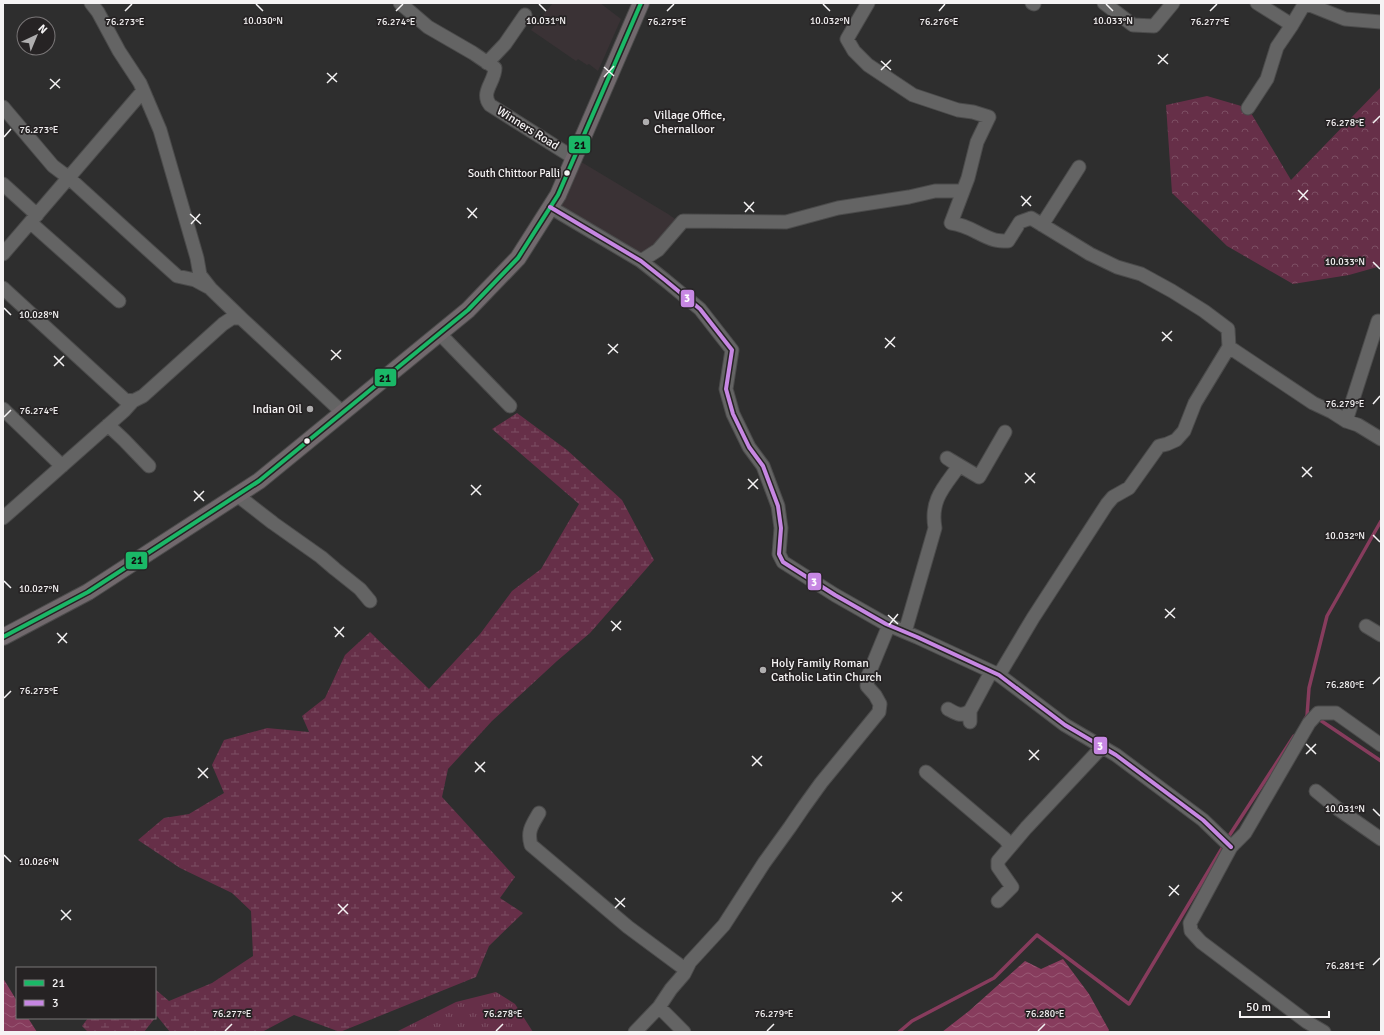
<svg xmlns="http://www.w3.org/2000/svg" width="1384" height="1035" viewBox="0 0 1384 1035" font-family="Signika,sans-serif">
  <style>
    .built { fill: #3a3235 }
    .grass { fill: url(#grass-tufts) }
    .forest { fill: url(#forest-crowns) }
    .wetland { fill: url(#wetland-marsh) }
    .water { fill: url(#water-waves) }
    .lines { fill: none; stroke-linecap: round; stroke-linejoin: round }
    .stream { stroke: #873c5d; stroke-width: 3.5 }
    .minor-casing { stroke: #4b4b4b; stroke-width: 15 }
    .major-casing { stroke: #4b4b4b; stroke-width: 18 }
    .minor { stroke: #646464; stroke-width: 13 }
    .major { stroke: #71696d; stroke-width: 16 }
    .bus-1-casing { stroke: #262324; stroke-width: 7 }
    .bus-2-casing { stroke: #262324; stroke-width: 7 }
    .bus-1 { stroke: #1ab867; stroke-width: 4 }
    .bus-2 { stroke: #c787e3; stroke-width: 4 }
    .ticks { fill: none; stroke: #f5f3f4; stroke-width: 1.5 }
    .poi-dot { fill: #afaeaf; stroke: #262324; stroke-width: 1.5 }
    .bus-dot { fill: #f5f3f4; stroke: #262324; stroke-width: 1.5 }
    .labels { text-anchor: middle; stroke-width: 3.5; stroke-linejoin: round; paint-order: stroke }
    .bus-label { font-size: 11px; fill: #f5f3f4; stroke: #262324; text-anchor: end }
    .poi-label { font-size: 12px; fill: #f5f3f4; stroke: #262324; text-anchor: start }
    .street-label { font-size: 12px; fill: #f5f3f4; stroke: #262324 }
    .ticks-label { font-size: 10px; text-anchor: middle; fill: #f5f3f4; stroke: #262324; stroke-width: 3.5; stroke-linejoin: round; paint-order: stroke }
    .line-badge { stroke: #262324; stroke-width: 1.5 }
    .badge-label { font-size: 11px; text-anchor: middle; font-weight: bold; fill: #fff }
    .pale-badge-label { font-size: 11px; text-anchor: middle; font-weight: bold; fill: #111 }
  </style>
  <defs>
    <pattern id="grass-tufts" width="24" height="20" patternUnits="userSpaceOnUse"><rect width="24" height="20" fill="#662f48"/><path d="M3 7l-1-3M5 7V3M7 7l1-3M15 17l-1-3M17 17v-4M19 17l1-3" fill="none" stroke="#7c4e63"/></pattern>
    <pattern id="forest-crowns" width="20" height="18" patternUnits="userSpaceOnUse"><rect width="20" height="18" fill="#662f48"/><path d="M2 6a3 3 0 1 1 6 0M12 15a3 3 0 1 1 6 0" fill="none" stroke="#7c4e63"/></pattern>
    <pattern id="wetland-marsh" width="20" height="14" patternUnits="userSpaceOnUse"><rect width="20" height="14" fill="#662f48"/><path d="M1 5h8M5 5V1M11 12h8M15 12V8" fill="none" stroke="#7c4e63"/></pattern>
    <pattern id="water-waves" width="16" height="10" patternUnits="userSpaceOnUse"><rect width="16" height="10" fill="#873c5d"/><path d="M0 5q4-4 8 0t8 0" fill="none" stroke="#995975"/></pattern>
  </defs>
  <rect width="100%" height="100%" fill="#2e2e2e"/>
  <path class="built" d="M553,3H600L621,19L598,71L589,64L587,65L578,59L576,61L531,30Z
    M578,160L668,214L678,221L660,245L641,257L560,208Z"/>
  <path class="grass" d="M496,992L515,1004L533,1032H396L456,1002Z"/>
  <path class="forest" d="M1381,87V266L1349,275L1293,284L1227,246L1172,193L1166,105L1207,96L1248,108L1291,180Z"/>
  <path class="wetland" d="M517,413L567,450L622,500L654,560L590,633L557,661L492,721L448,769L442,797L515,877L500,898L523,913L489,946L476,977L340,1032L294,1015L262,1032H170L157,1016L155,1018V989L169,1001L212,983L253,956L251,911L232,893L180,868L138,840L164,818L189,814L224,793L212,765L224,740L267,728L309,732L302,716L325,698L345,655L370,632L429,689L480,634L512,591L541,569L579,504L492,429Z
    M88,1018H155L144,1032H88L82,1026Z"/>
  <path class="water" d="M1063,959L1089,994L1109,1030L1108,1032H942L969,1011L1025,961L1041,969Z
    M3,978L17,1001V1018H28L37,1032H3Z"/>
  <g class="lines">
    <path class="stream" d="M1317,718L1381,761
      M1305,719L1307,716L1309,688L1327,616L1381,521
      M1227,839L1294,736
      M899,1032L912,1021L994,978L1037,935L1129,1004L1224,845"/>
    <defs>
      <path id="minor" d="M91,3L98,12L119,51L140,83L160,130L197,258L200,275L211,289L241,318
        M400,3L428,27L473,53L495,68C495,82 480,92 490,105L574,158
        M868,3L847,39L854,51L868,65L913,95L958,110L973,112L989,117L977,142L968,178L951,223C969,225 980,236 995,240C999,241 1004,241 1008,241L1020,222L1031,218L1090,254L1117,267L1141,274L1172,291L1204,311L1228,329L1229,347L1313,403L1332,412L1346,421L1358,425L1381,439
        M1032,3L1034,4
        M1104,3L1133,25L1154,26L1173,3
        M1257,3L1292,25L1305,3L1345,19L1381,22
        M487,63L505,44L525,15
        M3,107L53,166L69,178L167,267L177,276L195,280L208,287
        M1248,108L1267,79L1277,47L1292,25
        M3,184L37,215
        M550,207L641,261L665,280L700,309L732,350L726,389L733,414L749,447L763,466L778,506L781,528L779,554L783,562L835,595L886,624L917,637L999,675L1065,725L1116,755L1203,820L1231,847
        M31,223L119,301
        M1042,225L1079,167
        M3,254L143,91
        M641,261L658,250L683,221L786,222L838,208L909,197L935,191H963
        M3,288L124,399L133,401L143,396L223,324L232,318H241L343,413
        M440,334L510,406
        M3,409L62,466
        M1346,421L1378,321
        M108,425L124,440L149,466
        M237,495L273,523L321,557L335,569L360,589L370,601
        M3,518L124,411L133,401
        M1366,626L1381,635
        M905,632L935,528C930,500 944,487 959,466L947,458L979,477L1005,432
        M999,675L1033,618L1107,504L1113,497L1129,488L1159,446L1167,444L1176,440L1184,431L1195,403L1229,347
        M948,709C957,714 961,717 970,711
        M970,722V711L991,672
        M926,772L1005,839L1010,846
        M1316,791L1338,809L1381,839
        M539,813C532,825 527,831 531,845L628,927L686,970
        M998,901L1012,887L998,867V861L1026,828L1102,747
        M659,1007L684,1032
        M635,1032L659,1007L671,989L684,974L690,962L724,925L764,863L790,827L803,808L821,783L879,712L880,704L875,695L867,686L868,676L889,625
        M1324,1032L1307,1022L1201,942L1191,931L1190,923L1231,847L1245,833L1309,723L1318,713H1336L1381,745"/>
      <path id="major" d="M3,637L88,592L259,481L468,310L518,258L558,195L641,3"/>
    </defs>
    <use href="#minor" class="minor-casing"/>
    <use href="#major" class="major-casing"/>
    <use href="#minor" class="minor"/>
    <use href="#major" class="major"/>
    <defs>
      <path id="bus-1" d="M3,637L88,592L259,481L468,310L518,258L558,195L641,3"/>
      <path id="bus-2" d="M550,207L641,261L665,280L700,309L732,350L726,389L733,414L749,447L763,466L778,506L781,528L779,554L783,562L835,595L886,624L917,637L999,675L1065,725L1116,755L1203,820L1231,847"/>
    </defs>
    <use href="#bus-1" class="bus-1-casing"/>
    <use href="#bus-2" class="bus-2-casing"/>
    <use href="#bus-1" class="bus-1"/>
    <use href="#bus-2" class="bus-2"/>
  </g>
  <path class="ticks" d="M256,4L263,11M539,4L546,11M823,4L830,11M1106,4L1113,11M125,11L132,4M396,11L403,4M667,11L674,4M939,11L945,4M1210,11L1217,4M1158,55L1168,64M881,61L891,70M1158,64L1168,54M604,67L614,76M881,70L891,60M327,73L337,82M604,77L614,66M50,79L60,88M327,83L337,73M50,89L60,79M1373,123L1380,116M4,137L11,129M1298,190L1308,200M1021,196L1031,206M1299,200L1308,190M744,202L754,212M1022,206L1031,196M467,208L477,218M745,212L754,202M190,214L201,224M468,218L477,208M191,224L200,214M1373,262L1380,269M4,308L11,315M1162,332L1172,341M885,338L895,347M1162,341L1172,331M608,344L618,353M885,348L895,337M331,350L341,359M608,354L618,344M54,356L64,366M331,360L341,350M54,366L64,356M1373,404L1380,396M4,417L11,410M1302,467L1312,477M1025,473L1035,483M1302,477L1312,467M748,479L758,489M1025,483L1035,473M471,485L481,495M748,489L758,479M194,491L204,501M471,495L481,485M194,501L204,491M1373,535L1380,542M4,581L11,588M1165,609L1175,618M888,615L898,624M1165,618L1175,608M611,621L621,630M889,625L898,614M334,627L344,637M612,631L621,621M57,633L67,643M335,637L344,627M58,643L67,633M1373,684L1380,677M4,698L11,691M1306,744L1316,754M1029,750L1039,760M1306,754L1316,744M752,756L762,766M1029,760L1039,750M475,762L485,772M752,766L762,756M198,768L208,778M475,772L485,762M198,778L208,768M1373,809L1380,816M4,855L11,862M1169,886L1179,895M892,892L902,901M1169,896L1179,885M615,898L625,907M892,902L902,892M338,904L348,914M615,908L625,898M61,910L71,920M338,914L348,904M61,920L71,910M1373,965L1380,958M225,1031L232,1024M496,1031L503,1024M767,1031L774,1024M1038,1031L1045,1024"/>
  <g class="poi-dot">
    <circle cx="646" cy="122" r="4"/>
    <circle cx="310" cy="409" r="4"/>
    <circle cx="763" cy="670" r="4"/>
  </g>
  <g class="bus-dot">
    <circle cx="567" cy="173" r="3.5"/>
    <circle cx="307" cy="441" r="3.5"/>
  </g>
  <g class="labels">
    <g class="bus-label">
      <text x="560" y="177">South Chittoor Palli</text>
    </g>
    <g class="poi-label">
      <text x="654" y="119">Village Office,<tspan x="654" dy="14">Chernalloor</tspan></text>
      <text x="302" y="413" text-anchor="end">Indian Oil</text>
      <text x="771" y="667">Holy Family Roman<tspan x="771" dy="14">Catholic Latin Church</tspan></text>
    </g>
    <g class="street-label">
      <text transform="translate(528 128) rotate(32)" y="4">Winners Road</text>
    </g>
  </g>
  <g class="ticks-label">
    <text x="263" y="24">10.030°N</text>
    <text x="546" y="24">10.031°N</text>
    <text x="830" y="24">10.032°N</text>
    <text x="1113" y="24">10.033°N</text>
    <text x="125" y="25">76.273°E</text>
    <text x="396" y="25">76.274°E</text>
    <text x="667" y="25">76.275°E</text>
    <text x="939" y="25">76.276°E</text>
    <text x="1210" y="25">76.277°E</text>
    <text x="1345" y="126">76.278°E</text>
    <text x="39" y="133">76.273°E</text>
    <text x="1345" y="265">10.033°N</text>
    <text x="39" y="318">10.028°N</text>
    <text x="1345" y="407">76.279°E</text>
    <text x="39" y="414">76.274°E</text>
    <text x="1345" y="539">10.032°N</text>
    <text x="39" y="592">10.027°N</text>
    <text x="1345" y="688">76.280°E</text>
    <text x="39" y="694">76.275°E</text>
    <text x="1345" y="812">10.031°N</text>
    <text x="39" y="865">10.026°N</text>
    <text x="1345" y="969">76.281°E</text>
    <text x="232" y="1017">76.277°E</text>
    <text x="503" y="1017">76.278°E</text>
    <text x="774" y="1017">76.279°E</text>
    <text x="1045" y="1017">76.280°E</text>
  </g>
  <g class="line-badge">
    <rect x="568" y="135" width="23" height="19" rx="4" fill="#1ab867"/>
    <rect x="680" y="289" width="15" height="19" rx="4" fill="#c787e3"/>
    <rect x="374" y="368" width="23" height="19" rx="4" fill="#1ab867"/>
    <rect x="125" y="551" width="23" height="19" rx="4" fill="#1ab867"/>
    <rect x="807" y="572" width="15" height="19" rx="4" fill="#c787e3"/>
    <rect x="1093" y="736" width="15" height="19" rx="4" fill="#c787e3"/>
  </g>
  <g class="badge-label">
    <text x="687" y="302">3</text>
    <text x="814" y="586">3</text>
    <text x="1100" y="750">3</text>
  </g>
  <g class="pale-badge-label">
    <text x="580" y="149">21</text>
    <text x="385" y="382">21</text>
    <text x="137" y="564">21</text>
  </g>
  <rect width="1384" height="1035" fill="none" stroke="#f5f3f4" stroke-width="8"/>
  <rect x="16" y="967" width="140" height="52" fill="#262324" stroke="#797677"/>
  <rect x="24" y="980" width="20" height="6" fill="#1ab867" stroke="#797677"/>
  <text x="52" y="987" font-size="12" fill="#f5f3f4">21</text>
  <rect x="24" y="1000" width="20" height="6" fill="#c787e3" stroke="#797677"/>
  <text x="52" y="1007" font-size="12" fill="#f5f3f4">3</text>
  <g transform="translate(36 36) rotate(44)"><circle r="19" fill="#262324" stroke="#797677"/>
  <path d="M0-3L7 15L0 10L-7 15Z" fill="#afaeaf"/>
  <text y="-6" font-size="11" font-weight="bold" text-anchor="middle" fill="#f5f3f4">N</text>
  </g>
  <path d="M1240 1011v6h89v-6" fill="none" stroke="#f5f3f4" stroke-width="2"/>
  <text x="1246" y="1011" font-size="12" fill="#f5f3f4" stroke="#262324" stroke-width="3" paint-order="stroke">50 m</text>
</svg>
